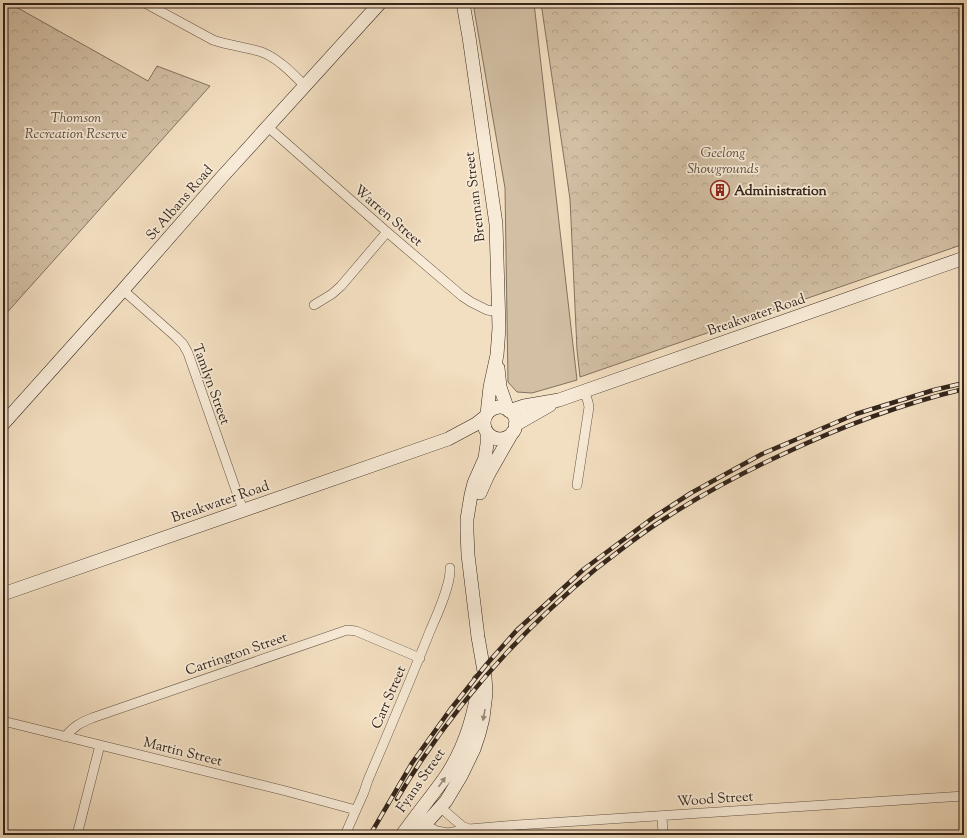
<svg xmlns="http://www.w3.org/2000/svg" width="967" height="838" viewBox="0 0 967 838" font-family="'Sorts Mill Goudy',serif">
  <style>
    .grass { fill: #d2bfa4; stroke: #837260 }
    .forest { fill: url(#forest-crowns); stroke: #837260 }
    .lines { fill: none; stroke-linecap: round; stroke-linejoin: round }
    .street-casing { stroke: #645344; stroke-width: 10 }
    .secondary-casing { stroke: #34251b; stroke-width: 14 }
    .street { stroke: #f7ead6; stroke-width: 9 }
    .secondary { stroke: #f7ead6; stroke-width: 13 }
    .rail-casing { stroke: #34251b; stroke-width: 4.5 }
    .rail { stroke: #f7ead6; stroke-width: 3; stroke-dasharray: 9; stroke-linecap: butt }
    .oneway { fill: #968878 }
    .labels { text-anchor: middle; stroke-width: 3.5; stroke-linejoin: round; paint-order: stroke }
    .park-label { font-size: 14px; font-style: italic; fill: #5c4c3d; stroke: #f7ead6 }
    .poi-label { font-size: 14px; font-weight: bold; fill: #34251b; stroke: #f7ead6; text-anchor: start }
    .street-label { font-size: 14px; fill: #34251b; stroke: #f7ead6 }
  </style>
  <defs>
    <pattern id="forest-crowns" width="20" height="18" patternUnits="userSpaceOnUse"><rect width="20" height="18" fill="#d2bfa4"/><path d="M2 6a3 3 0 1 1 6 0M12 15a3 3 0 1 1 6 0" fill="none" stroke="#b5a48d"/></pattern>
  </defs>
  <rect width="100%" height="100%" fill="#f2dec0"/>
  <filter id="stains"><feTurbulence type="fractalNoise" baseFrequency=".005" numOctaves="4"/><feColorMatrix values="0 0 0 0 .2 0 0 0 0 .09 0 0 0 0 .02 0 0 0 .5 -.17"/></filter>
  <radialGradient id="worn" r=".72"><stop offset=".6" stop-color="#630" stop-opacity="0"/><stop offset="1" stop-color="#630" stop-opacity=".3"/></radialGradient>
  <path class="grass" d="M475,3H534L577,380L532,393L517,392L508,382L505,188L474,9Z"/>
  <path class="forest" d="M3,3H9L148,81L157,66L210,86L3,317Z
    M541,3H964V244L580,377L577,350L570,199Z"/>
  <g class="lines">
    <defs>
      <path id="street" d="M145,3L213,40C230,46 248,47 264,53C280,60 293,74 305,86
        M268,127L387,232L462,296L471,302L487,310L499,312
        M123,290L176,337L183,344L188,353L243,510
        M314,305L332,294L341,286L387,232
        M577,485L589,407L588,402L584,391
        M3,721L282,790L356,810
        M65,737C74,726 80,723 92,718L347,630L356,631L420,658
        M440,807L462,826L469,829
        M662,816L663,835
        M425,825L437,831L448,833L469,829L517,825L964,796
        M77,835L100,745
        M345,835L364,792L368,780C389,731 410,681 430,631C437,615 451,585 450,568"/>
      <path id="secondary" d="M463,3L469,37L496,224L499,328L497,355L490,387L487,414
        M498,368L500,387L508,410
        M484 423a16 16 0 1 1 32 0a16 16 0 1 1-32 0Z
        M509,411L524,406L559,400L964,258
        M3,424L123,290L222,177L380,3
        M515,425L550,405
        M480,493L488,475L512,433
        M3,594L448,439L476,424L486,416
        M402,835C416,815 432,796 446,776C465,747 475,714 479,680
        M418,835L429,820L446,801L461,776L474,749L479,734L483,718L486,693L485,677L478,637L468,555L467,532V519L471,495L474,483L485,458L487,444V434"/>
    </defs>
    <use href="#street" class="street-casing"/>
    <use href="#secondary" class="secondary-casing"/>
    <use href="#street" class="street"/>
    <use href="#secondary" class="secondary"/>
    <defs>
      <path id="rail" d="M397,799C450,710 518,633 597,568C618,552 639,535 661,521C699,496 740,474 781,455C840,427 901,404 964,389
        M370,835L412,763L450,710L486,665L517,630L548,602L584,569L623,540L654,517L691,493L762,454L856,414L934,390L964,383"/>
    </defs>
    <use href="#rail" class="rail-casing"/>
    <use href="#rail" class="rail"/>
  </g>
  <defs><path id="oneway-solid" d="M-6-.8H1V-3.2L6.5 0L1 3.2V.8H-6Z"/></defs>
  <g class="oneway">
    <use href="#oneway-solid" transform="translate(484 715) rotate(100)"/>
    <use href="#oneway-solid" transform="translate(442 782) rotate(-55)"/>
  </g>
  <defs>
    <symbol id="building-ring" viewBox="-11 -11 22 22"><circle r="9.5" fill="#f7ead6" stroke="#8f2418" stroke-width="1.5"/><path d="M-4-6H4V6H1V3H-1V6H-4ZM-2.5-4.3h1.7v1.8h-1.7ZM.8-4.3h1.7v1.8H.8ZM-2.5-1h1.7V.8h-1.7ZM.8-1h1.7V.8H.8Z" fill="#8f2418"/></symbol>
  </defs>
  <g fill-rule="evenodd">
    <use href="#building-ring" x="709" y="179" width="22" height="22"/>
  </g>
  <g class="labels">
    <g class="park-label">
      <text x="76" y="122">Thomson<tspan x="76" dy="16">Recreation Reserve</tspan></text>
      <text x="723" y="157">Geelong<tspan x="723" dy="16">Showgrounds</tspan></text>
    </g>
    <g class="poi-label">
      <text x="734" y="195">Administration</text>
    </g>
    <g class="street-label">
      <text transform="translate(474 197) rotate(-97)" y="5">Brennan Street</text>
      <text transform="translate(179 202) rotate(-49)" y="5">St Albans Road</text>
      <text transform="translate(389 215) rotate(41)" y="5">Warren Street</text>
      <text transform="translate(756 314) rotate(-19)" y="5">Breakwater Road</text>
      <text transform="translate(212 384) rotate(70)" y="5">Tamlyn Street</text>
      <text transform="translate(220 501) rotate(-19)" y="5">Breakwater Road</text>
      <text transform="translate(236 653) rotate(-19)" y="5">Carrington Street</text>
      <text transform="translate(388 697) rotate(-67)" y="5">Carr Street</text>
      <text transform="translate(183 751) rotate(14)" y="5">Martin Street</text>
      <text transform="translate(420 780) rotate(-55)" y="5">Fyans Street</text>
      <text transform="translate(715 798) rotate(-4)" y="5">Wood Street</text>
    </g>
  </g>
  <rect width="967" height="838" fill="none" stroke="#f2dec0" stroke-width="16"/>
  <rect x="4" y="4" width="959" height="830" fill="none" stroke="#34251b" stroke-width="2"/>
  <rect x="8" y="8" width="951" height="822" fill="none" stroke="#34251b"/>
  <rect width="100%" height="100%" filter="url(#stains)"/>
  <rect width="100%" height="100%" fill="url(#worn)"/>
</svg>
